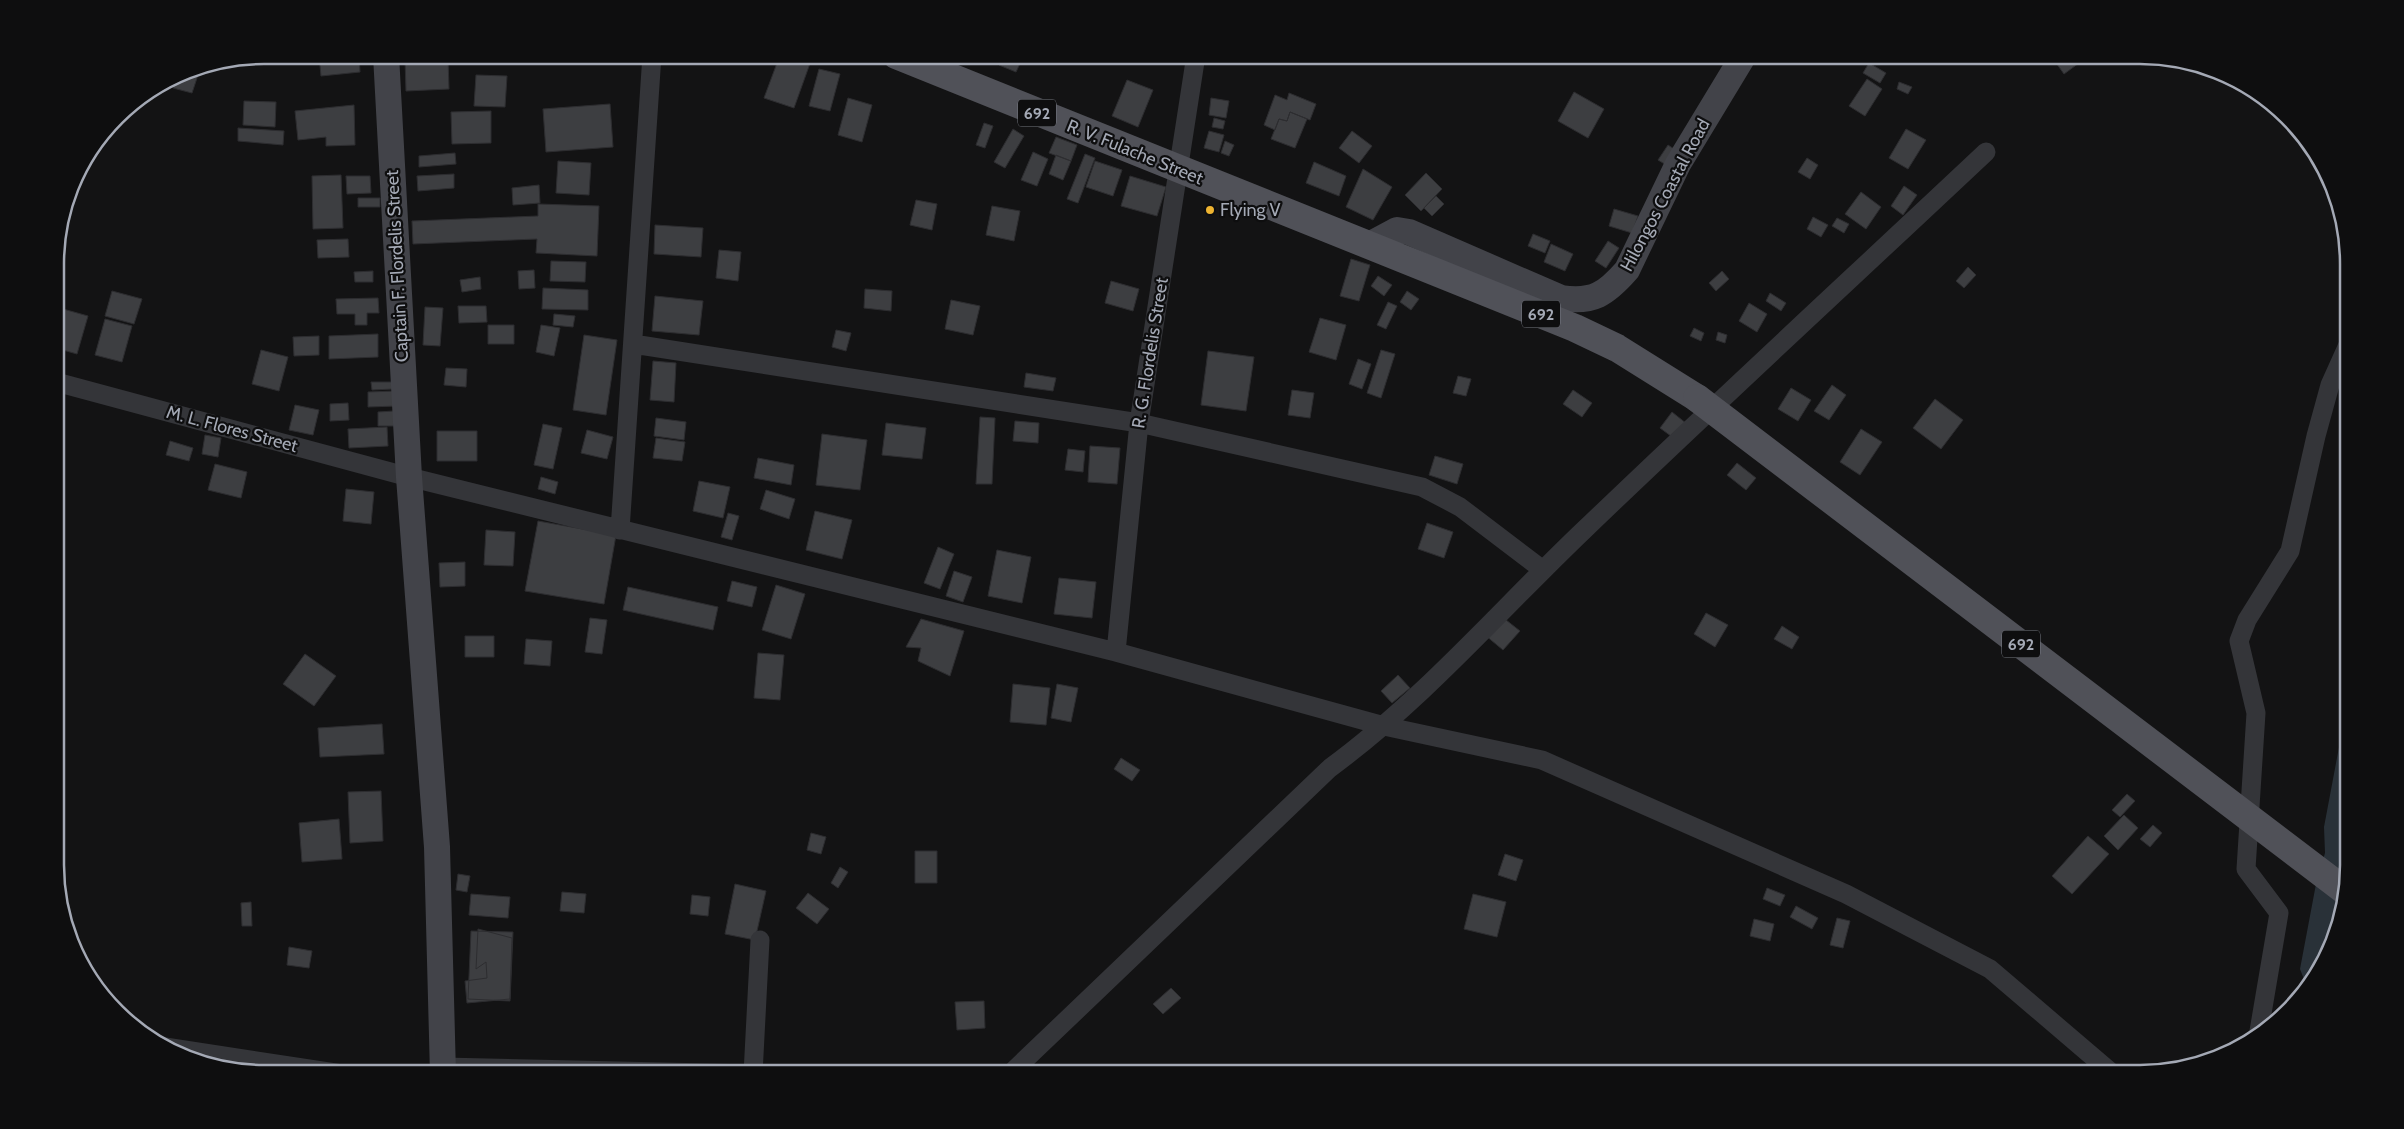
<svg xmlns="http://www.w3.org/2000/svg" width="2404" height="1129" viewBox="0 0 2404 1129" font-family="Cabin,sans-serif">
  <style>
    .water { fill: #293138 }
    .building { fill: #3d3e41; stroke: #2d2d30 }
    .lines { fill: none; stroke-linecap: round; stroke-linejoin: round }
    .street { stroke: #343539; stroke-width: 19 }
    .secondary { stroke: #424349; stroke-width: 26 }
    .primary { stroke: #505158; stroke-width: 28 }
    .primary-bridge { stroke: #505158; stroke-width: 28 }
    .poi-dot { fill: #eeb431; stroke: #0e0e0f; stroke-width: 2 }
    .labels { text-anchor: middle; stroke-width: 4.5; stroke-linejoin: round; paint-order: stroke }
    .shield { fill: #0e0e0f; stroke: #777a83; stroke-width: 1 }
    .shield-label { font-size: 16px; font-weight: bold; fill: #a4a9b5 }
    .street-label { font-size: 18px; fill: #a4a9b5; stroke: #0e0e0f }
    .poi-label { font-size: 18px; fill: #a4a9b5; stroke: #0e0e0f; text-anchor: start }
    .rim { fill: none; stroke: #a4a9b5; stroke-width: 2.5 }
  </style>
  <rect width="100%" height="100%" fill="#131314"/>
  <path class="water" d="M2349,694V865L2333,945L2307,987L2300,969L2316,884L2325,853L2324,827Z"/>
  <path class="building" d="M319,55H359L360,72L321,76Z
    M572,55H609V60Z
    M780,55H813L794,108L764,98Z
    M944,55H961V60H944Z
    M1004,55H1024L1016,72L999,65Z
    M1711,55H1732L1726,65Z
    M2060,55H2073L2079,63L2064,74L2054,60Z
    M448,58L449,89L406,91L405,59Z
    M1869,63L1886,73L1880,83L1863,73Z
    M819,69L840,74L830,111L809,106Z
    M184,71L198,75L192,93L173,88L177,75Z
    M476,75L507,76L505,107L474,106Z
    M1867,79L1882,89L1865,116L1849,106Z
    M1127,80L1153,90L1138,127L1112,116Z
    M1899,82L1912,87L1908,94L1897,89Z
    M1574,92L1604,109L1588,138L1558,121Z
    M1289,93L1316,104L1310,120L1290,112L1287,121L1279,119L1275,130L1264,125L1275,95L1287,100Z
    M848,98L872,105L862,142L838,135Z
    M1211,98L1229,101L1226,118L1209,115Z
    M244,101L276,102L275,127L243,125Z
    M610,104L613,147L546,152L543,109Z
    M354,105L355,145L326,146V137L298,140L295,111Z
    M491,111V143L452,144L451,112Z
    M1290,112L1307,119L1295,148L1271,139L1279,119L1287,121Z
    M1214,118L1225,121L1223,129L1212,127Z
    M984,123L993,126L985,148L976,145Z
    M238,128L284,131L283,145L238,141Z
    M1013,129L1024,136L1005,168L994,162Z
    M1906,129L1926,140L1908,169L1889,158Z
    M1209,131L1224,135L1219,152L1204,148Z
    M1352,131L1372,146L1359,163L1339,148Z
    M1056,137L1077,145L1071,161L1049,153Z
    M1225,141L1234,145L1229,156L1221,153Z
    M1668,145L1677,151L1668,166L1658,160Z
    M1033,152L1048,159L1037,186L1021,180Z
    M455,153L456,164L419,167V156Z
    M1085,154L1095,158L1078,203L1067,199Z
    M1056,155L1071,161L1063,180L1049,174Z
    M1807,158L1818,165L1810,179L1798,172Z
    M558,161L591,163L589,195L556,193Z
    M1095,161L1122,170L1113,196L1086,187Z
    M1314,162L1346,176L1339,196L1306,183Z
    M1363,169L1392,187L1373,220L1346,207Z
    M1426,173L1442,189L1421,211L1405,195Z
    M454,174V188L418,191L417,176Z
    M341,175L343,228L313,229L312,176Z
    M346,176H370L371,193L347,194Z
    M1130,176L1166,187L1157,216L1121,206Z
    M539,185L540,203L513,205L512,188Z
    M1904,186L1917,195L1903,215L1891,206Z
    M1861,192L1881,207L1866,229L1845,214Z
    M1436,196L1444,204L1432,216L1424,208Z
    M358,198H380V207H358Z
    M916,200L937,204L932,230L910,225Z
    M538,204L599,206L597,256L536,253L537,239L413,244L412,221L538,216Z
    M992,206L1020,211L1014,241L986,235Z
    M1614,209L1638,216L1632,233L1609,226Z
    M1813,217L1828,225L1821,237L1807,229Z
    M1837,218L1849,224L1844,233L1832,226Z
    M655,225L703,228L701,257L654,254Z
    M1533,234L1550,241L1545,253L1528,246Z
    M348,239L349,257L318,258L317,240Z
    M1608,241L1619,248L1606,268L1595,261Z
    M1551,244L1573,254L1565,271L1544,262Z
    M719,250L741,252L738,281L716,278Z
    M1351,259L1370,265L1359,301L1340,296Z
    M551,261L586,262L585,282L550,281Z
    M1968,267L1976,275L1964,288L1956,281Z
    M534,270L535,288L519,289L518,271Z
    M373,271V282H355L354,272Z
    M1722,271L1729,279L1716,291L1709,283Z
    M1378,276L1392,285L1384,296L1371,286Z
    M480,277L481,289L462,292L460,280Z
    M1111,281L1139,289L1133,311L1105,303Z
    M543,288L588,290V310L542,309Z
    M865,289L892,291L891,311L864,308Z
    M112,291L142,299L134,324L105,316Z
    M1407,291L1419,299L1411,310L1400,302Z
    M1770,293L1786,303L1781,311L1766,301Z
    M655,296L703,301L699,335L652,331Z
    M378,298L379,313H367V325H355V314H337L336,299Z
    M951,300L980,306L973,335L945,329Z
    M1388,302L1397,306L1386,329L1377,325Z
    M1749,303L1767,314L1757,332L1739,321Z
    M458,306H486L487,322L459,323Z
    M56,307L88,316L77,354L56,348Z
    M425,307L443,308L440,346L423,345Z
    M554,314L575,316L573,327L553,325Z
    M1320,318L1346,325L1336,360L1309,352Z
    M105,319L132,326L122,362L95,355Z
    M488,325H514V344H488Z
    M541,325L560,328L554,356L536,352Z
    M1694,328L1704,333L1701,341L1690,336Z
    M836,330L851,333L846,351L832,347Z
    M1718,332L1727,335L1725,343L1716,340Z
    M378,334V357L329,359V336Z
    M584,335L617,340L606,415L573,410Z
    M319,336V355L294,356L293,337Z
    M261,350L288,357L279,391L252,384Z
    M1381,350L1395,354L1381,398L1367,393Z
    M1208,351L1254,357L1246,411L1201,405Z
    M1358,359L1371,364L1362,389L1349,384Z
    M653,361L676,363L674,402L650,400Z
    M446,368L467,369L466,387L444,385Z
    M1026,373L1056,378L1053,391L1024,387Z
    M1458,376L1471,379L1466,396L1453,393Z
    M371,382H393V389L372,390Z
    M1832,385L1846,395L1829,420L1814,411Z
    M1791,388L1811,400L1798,421L1778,409Z
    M1292,390L1314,393L1310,418L1288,415Z
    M1573,390L1592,403L1582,417L1563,404Z
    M396,391L397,406L368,407V392Z
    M1935,399L1963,420L1941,449L1913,428Z
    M348,403L349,420L330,421V404Z
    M295,405L319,410L313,435L289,430Z
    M394,411V426H378V412Z
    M1672,412L1687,424L1675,439L1660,428Z
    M980,417L995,418L992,484H976Z
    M656,418L686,422L684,440L654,436Z
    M1015,421L1039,423L1038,443L1013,441Z
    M886,423L926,428L922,459L882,455Z
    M543,424L562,428L553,469L534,465Z
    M387,427L388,446L349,448L348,429Z
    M1861,429L1882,442L1860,475L1840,462Z
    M587,430L613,437L607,459L581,453Z
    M437,431H477V461H437Z
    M822,434L867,440L860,490L816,485Z
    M205,435L221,438L218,457L202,454Z
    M656,438L685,442L682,461L653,458Z
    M170,441L193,448L189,461L166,455Z
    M1090,446L1120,448L1117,484L1088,482Z
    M1068,449L1085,451L1083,472L1065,470Z
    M1435,456L1463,464L1457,484L1429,475Z
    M758,458L794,465L791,485L754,478Z
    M1737,463L1756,478L1746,490L1727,475Z
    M215,464L247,472L241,498L208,490Z
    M541,477L558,482L555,494L538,489Z
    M699,481L730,487L723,518L693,511Z
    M346,489L374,492L371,524L343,521Z
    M766,490L795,499L789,519L760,509Z
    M815,511L852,520L842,559L806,550Z
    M728,513L739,516L732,540L721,537Z
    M538,521L616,535L604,604L525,591Z
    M1427,523L1453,532L1444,558L1418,549Z
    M486,530L515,532L513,566L484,565Z
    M938,547L954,554L940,589L924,583Z
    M997,550L1031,557L1022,603L988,596Z
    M465,562V586L440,587L439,563Z
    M954,571L972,577L963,602L946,596Z
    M1059,578L1096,582L1092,618L1054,614Z
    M732,581L757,587L752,607L727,601Z
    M776,585L805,594L791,639L762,630Z
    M628,587L718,607L713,630L623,610Z
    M1706,613L1728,625L1715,647L1694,634Z
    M1501,616L1520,631L1503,650L1485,635Z
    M590,618L607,620L602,654L585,652Z
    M921,619L964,631L950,676L918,661L921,648L906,647Z
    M1782,626L1799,637L1792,649L1774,639Z
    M465,636H494V657H465Z
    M526,639L552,641L550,666L524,664Z
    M758,653L784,655L780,700L754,698Z
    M305,654L336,676L314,706L283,684Z
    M1398,675L1410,688L1392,703L1381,691Z
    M1013,684L1050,688L1046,725L1010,722Z
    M1057,684L1078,688L1071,722L1051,718Z
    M382,724L384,754L320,757L318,728Z
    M1121,758L1140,770L1132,781L1114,769Z
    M381,791L383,841L350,843L348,792Z
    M2127,794L2135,801L2120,817L2112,810Z
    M2124,815L2138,828L2118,850L2104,836Z
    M339,819L342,859L302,862L299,823Z
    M2153,825L2162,833L2150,847L2140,839Z
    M811,833L826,837L821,854L807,850Z
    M2088,836L2109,854L2072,894L2052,876Z
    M915,851H937V883H915Z
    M1505,854L1523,860L1516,881L1498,875Z
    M840,867L848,872L838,888L831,883Z
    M458,874L470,876L467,892L456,890Z
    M735,884L766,891L755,940L725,934Z
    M1767,888L1785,895L1780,906L1763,899Z
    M562,892L586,894L584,913L560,911Z
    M808,893L829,909L817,924L796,908Z
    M471,894L510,897L508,918L469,915Z
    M1473,894L1506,902L1497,937L1464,929Z
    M692,895L710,897L708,916L690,914Z
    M251,902L252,926H242L241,903Z
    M1796,906L1818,918L1812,929L1790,917Z
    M1837,918L1850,921L1843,948L1830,945Z
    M1754,919L1774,924L1770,941L1750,936Z
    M478,929L512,938L510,999L467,1003L465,981L487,978L486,962L476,969Z
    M471,931L513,932L510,1001L468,999Z
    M289,947L312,951L309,968L287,965Z
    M1171,988L1181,998L1163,1014L1153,1004Z
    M984,1001L985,1028L957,1030L955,1002Z"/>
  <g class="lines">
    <path class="street" d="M633,344L1139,423L1422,487L1460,507L1543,570
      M56,382L409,477L1116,652L1384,726L1542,760L1846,894L1990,969L2113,1074
      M620,530L652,55
      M1116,652L1139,423L1196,55
      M2258,1037L2279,913L2246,869L2256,713L2239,641L2247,620L2290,551L2316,436L2330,385L2348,345
      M165,1047L342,1074
      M443,1067L753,1074
      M753,1074L760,940
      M1010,1074L1330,768C1424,699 1500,610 1584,530C1716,403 1852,278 1986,152"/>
    <path class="secondary" d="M386,55L409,477L437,847L443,1074
      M1369,245L1397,230L1409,232L1561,298C1593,303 1606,294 1627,270L1678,164L1744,55"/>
    <path class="primary" d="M896,55L1575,328L1617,348L1697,398"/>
    <path class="primary-bridge" d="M1697,398L2344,890"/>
  </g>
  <circle class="poi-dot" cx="1210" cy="210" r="5"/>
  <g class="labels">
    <g class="shield">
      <rect x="1018" y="99.5" width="38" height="27" rx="4"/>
      <rect x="1522" y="300.5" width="38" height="27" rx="4"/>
      <rect x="2002" y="630.5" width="38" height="27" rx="4"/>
    </g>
    <g class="shield-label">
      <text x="1037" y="119">692</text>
      <text x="1541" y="320">692</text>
      <text x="2021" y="650">692</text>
    </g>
    <g class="street-label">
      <text transform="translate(1135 152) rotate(22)" y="6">R. V. Fulache Street</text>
      <text transform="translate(1665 195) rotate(-62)" y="6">Hilongos Coastal Road</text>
      <text transform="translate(397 266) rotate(-93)" y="6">Captain F. Flordelis Street</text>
      <text transform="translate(1150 353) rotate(-81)" y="6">R. G. Flordelis Street</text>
      <text transform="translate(232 429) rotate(15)" y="6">M. L. Flores Street</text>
    </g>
    <g class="poi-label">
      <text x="1220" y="216">Flying V</text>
    </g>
  </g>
  <path d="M0 0H2404V1129H0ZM264 64H2140A200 200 0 0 1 2340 264V865A200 200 0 0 1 2140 1065H264A200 200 0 0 1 64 865V264A200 200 0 0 1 264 64Z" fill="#0e0e0f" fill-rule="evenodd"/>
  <path class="rim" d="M264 64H2140A200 200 0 0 1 2340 264V865A200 200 0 0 1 2140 1065H264A200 200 0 0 1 64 865V264A200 200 0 0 1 264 64Z"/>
</svg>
